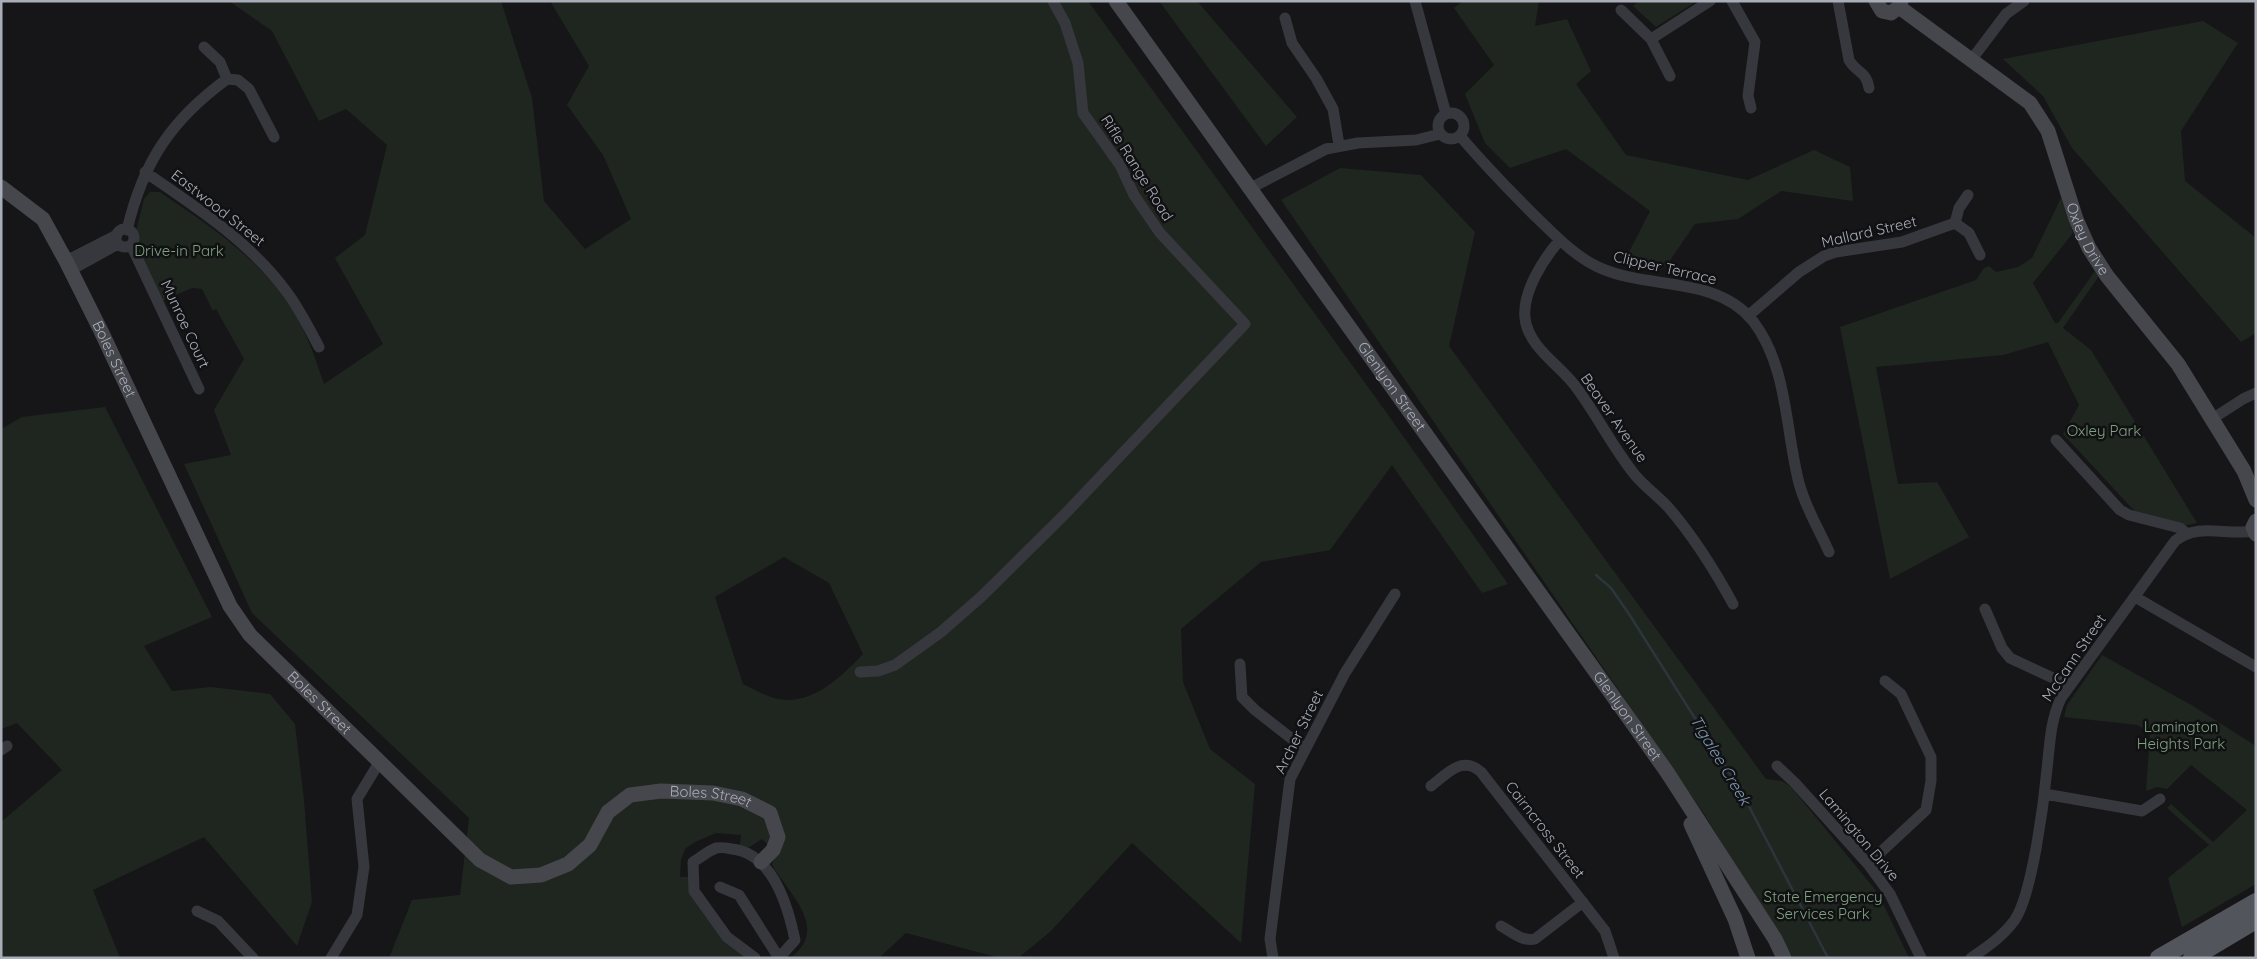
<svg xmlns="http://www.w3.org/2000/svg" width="2257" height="959" viewBox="0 0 2257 959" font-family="Quicksand,sans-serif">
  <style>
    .green { fill: #1e261f; fill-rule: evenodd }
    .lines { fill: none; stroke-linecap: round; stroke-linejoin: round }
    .stream { stroke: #2c353c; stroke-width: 2.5 }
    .street { stroke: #37383d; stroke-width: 11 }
    .secondary { stroke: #45474d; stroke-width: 15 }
    .primary { stroke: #53555c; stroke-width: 18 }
    .labels { text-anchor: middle; stroke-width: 5; stroke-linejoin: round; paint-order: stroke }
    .street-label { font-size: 15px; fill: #a8adb8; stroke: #111113 }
    .park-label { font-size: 15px; fill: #7fa381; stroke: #111113 }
    .water-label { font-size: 16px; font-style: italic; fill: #7f9bb3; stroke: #111113 }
  </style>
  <rect width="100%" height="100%" fill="#161618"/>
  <path class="green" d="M229,1H501L532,98L544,201L585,249L631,219L603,155L567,105L589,66L550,1H1088L1381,405L1508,584L1482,593L1392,465L1330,550L1261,562L1181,629L1183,682L1210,749L1255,784L1241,943L1132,843L1050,932L1018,958H1000L906,933L879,958H790C828,931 794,898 775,870L772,864L776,853L762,839L748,848L740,846L741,835L716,833L695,842L685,849L681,860L680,877H689L746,958H389L412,900L460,895L469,818L252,613L184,464L231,455L214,410L244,359L216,309L213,311L202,289L192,288L162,301L140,255V246L136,231L144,199L150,192H160C214,229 275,268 304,331C312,348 318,367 324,384L383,344L335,258L365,235L387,145L346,109L319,121L272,31ZM784,557L829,583L863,654C842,676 812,706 778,699C767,697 754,689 743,684L715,597Z
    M1159,1H1197L1297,117L1266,146Z
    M1463,1H1539L1535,26L1567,19L1591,71L1576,84L1626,155L1748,180L1814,150L1850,167L1853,201L1781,191L1738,219L1695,224L1666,266L1626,258L1650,211L1566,149L1510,168L1485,143L1465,94L1494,65L1454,8Z
    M1639,1H1697L1656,27L1633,6Z
    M2203,21L2238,43L2181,131L2185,181L2256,238V333L2241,342L2072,148L2043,96L2003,59Z
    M1340,168L1421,175L1475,232L1449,346L1766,779L1782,781L1791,787L1878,893L1909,958H1793L1704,814L1281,200Z
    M2061,198L2073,233L2033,283L2055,323H2058L2095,271L2099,276L2063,328L2091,350L2197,523L2182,526L2141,518L2063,434L2079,405L2048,342L2003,355L1876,367L1898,484L1937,482L1969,537L1890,579L1840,327L1976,280L1984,268L1989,266L1996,272L2018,267L2032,258Z
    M105,407L212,617L144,646L172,691L211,687L270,694L295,724L304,800L312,902L297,946L204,837L93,890L120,958H1V822L62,770L17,723L1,729V429L22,417Z
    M2102,655L2193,706L2256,746V884L2182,927L2168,878L2209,845L2167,808L2171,804L2213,842L2247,810L2191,765L2167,789L2157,787L2146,791L2150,735L2138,725L2064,717L2067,705Z"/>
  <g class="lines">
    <path class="stream" d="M1596,575L1611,588L1629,614L1741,791L1828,958"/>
    <path class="street" d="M1415,1L1446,114
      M1732,1L1755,42L1748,96L1751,108
      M1838,1L1849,60C1856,73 1866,70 1869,88
      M1621,10L1651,39L1670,76
      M1285,18L1292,43L1316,78L1333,109L1339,145
      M1651,39L1710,1
      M204,47L220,62L227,79
      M1972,59L2006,14L2024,1
      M227,79L238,80L249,89L274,137
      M1438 126a13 13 0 1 1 26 0a13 13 0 1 1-26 0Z
      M1460,136C1484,164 1509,190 1535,216C1554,234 1572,254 1596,266C1646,291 1715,274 1753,321C1788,367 1785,429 1799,483C1805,507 1819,529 1829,552
      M145,172C196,207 249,241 286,291C299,308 309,328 319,347
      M1249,189L1326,149L1358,143L1416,140L1440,134
      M1968,195L1959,208L1955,223L1969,233L1980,255
      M116 238a9 9 0 1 1 18 0a9 9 0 1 1-18 0Z
      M127,230C143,162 171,120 227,79
      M1560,240C1544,258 1522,292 1525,318C1528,347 1560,365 1576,387C1597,415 1613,448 1635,475C1645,487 1658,496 1668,507C1694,537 1714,569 1733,604
      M131,245L199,389
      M66,261L117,235
      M71,270L118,244
      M1748,316L1799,272L1824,256L1836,252L1902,242L1955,223
      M2212,419L2243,399L2256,393
      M2056,440L2120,510L2129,515L2180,528L2186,533
      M2135,597L2256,667
      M1985,609L2002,648L2010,658L2070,686
      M1240,664L1242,697L1255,710L1305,749
      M860,672L878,671L895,665L941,632L981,597L1065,514L1245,324L1160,233L1134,195L1120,165L1083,113L1078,63L1065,23L1053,1
      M1,750L7,746
      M1777,766L1795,783L1868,864L1890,894L1921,958
      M1431,786C1447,774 1462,755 1481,772L1605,931L1614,958
      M2045,794L2142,811L2160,799
      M1868,864L1926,810L1931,781V757L1901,694L1885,681
      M720,887L739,895L779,958
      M197,911L218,921L253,958
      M1501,926C1512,932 1522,942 1535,939L1583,902
      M331,958L357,915L364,867L357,799L380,761
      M755,958L727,937L694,891L693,862C700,858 708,851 716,848C721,847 727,848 732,849C772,853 788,906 795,940L779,958
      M1273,958L1270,939L1290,779L1345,673L1395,594
      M1971,958C1987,947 2002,937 2014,921C2032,897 2044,801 2047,769C2050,743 2050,722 2061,698L2175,541C2198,522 2227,536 2254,531"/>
    <g class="secondary">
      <path id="s1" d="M1116,1L1633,724L1667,772L1775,939L1784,958"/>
      <path d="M1876,1L1882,11L1891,13L1899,7L1901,1"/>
      <path id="s2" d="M1899,7L2030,103L2048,131L2076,219L2089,248L2107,276L2178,364L2244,471L2256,500"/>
      <path id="s3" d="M1,187L43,219L66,261L101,331L230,606L250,635L480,860L511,877L541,875L568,864L590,845L608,812L630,795L661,791L713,793L742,799L770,813L778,837L773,850L761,862"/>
      <path d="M2256,521L2253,527L2256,534"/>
      <path d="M1691,824L1735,919L1748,958"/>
    </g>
    <path class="primary" d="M2159,958L2256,902
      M2192,958L2256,920"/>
  </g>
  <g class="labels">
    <g class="street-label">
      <text transform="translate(1137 168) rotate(58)" y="5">Rifle Range Road</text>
      <text transform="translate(218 208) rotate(38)" y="5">Eastwood Street</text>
      <text transform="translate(1869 232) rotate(-13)" y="5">Mallard Street</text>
      <text dy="5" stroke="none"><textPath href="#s2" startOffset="311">Oxley Drive</textPath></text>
      <text transform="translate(1665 268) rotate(13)" y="5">Clipper Terrace</text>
      <text transform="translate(185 324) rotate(65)" y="5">Munroe Court</text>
      <text dy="5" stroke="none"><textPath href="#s3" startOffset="210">Boles Street</textPath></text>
      <text dy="5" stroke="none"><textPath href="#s1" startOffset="474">Glenlyon Street</textPath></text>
      <text transform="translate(1614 418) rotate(55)" y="5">Beaver Avenue</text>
      <text transform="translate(2074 658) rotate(-56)" y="5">McCann Street</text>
      <text dy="5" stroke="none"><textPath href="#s3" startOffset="615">Boles Street</textPath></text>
      <text dy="5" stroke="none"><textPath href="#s1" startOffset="879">Glenlyon Street</textPath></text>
      <text transform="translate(1299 732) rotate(-64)" y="5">Archer Street</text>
      <text dy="5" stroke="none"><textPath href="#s3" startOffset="1110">Boles Street</textPath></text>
      <text transform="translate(1545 830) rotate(52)" y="5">Cairncross Street</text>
      <text transform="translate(1859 835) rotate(50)" y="5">Lamington Drive</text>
    </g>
    <g class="park-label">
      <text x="179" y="256">Drive-in Park</text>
      <text x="2104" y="436">Oxley Park</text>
      <text x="2181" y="732">Lamington<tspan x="2181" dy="17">Heights Park</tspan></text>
      <text x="1823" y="902">State Emergency<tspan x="1823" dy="17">Services Park</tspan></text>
    </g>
    <g class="water-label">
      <text transform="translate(1721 760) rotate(59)" y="6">Tigalee Creek</text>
    </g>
  </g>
  <rect width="2257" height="959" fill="none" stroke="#a8adb8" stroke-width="5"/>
</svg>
